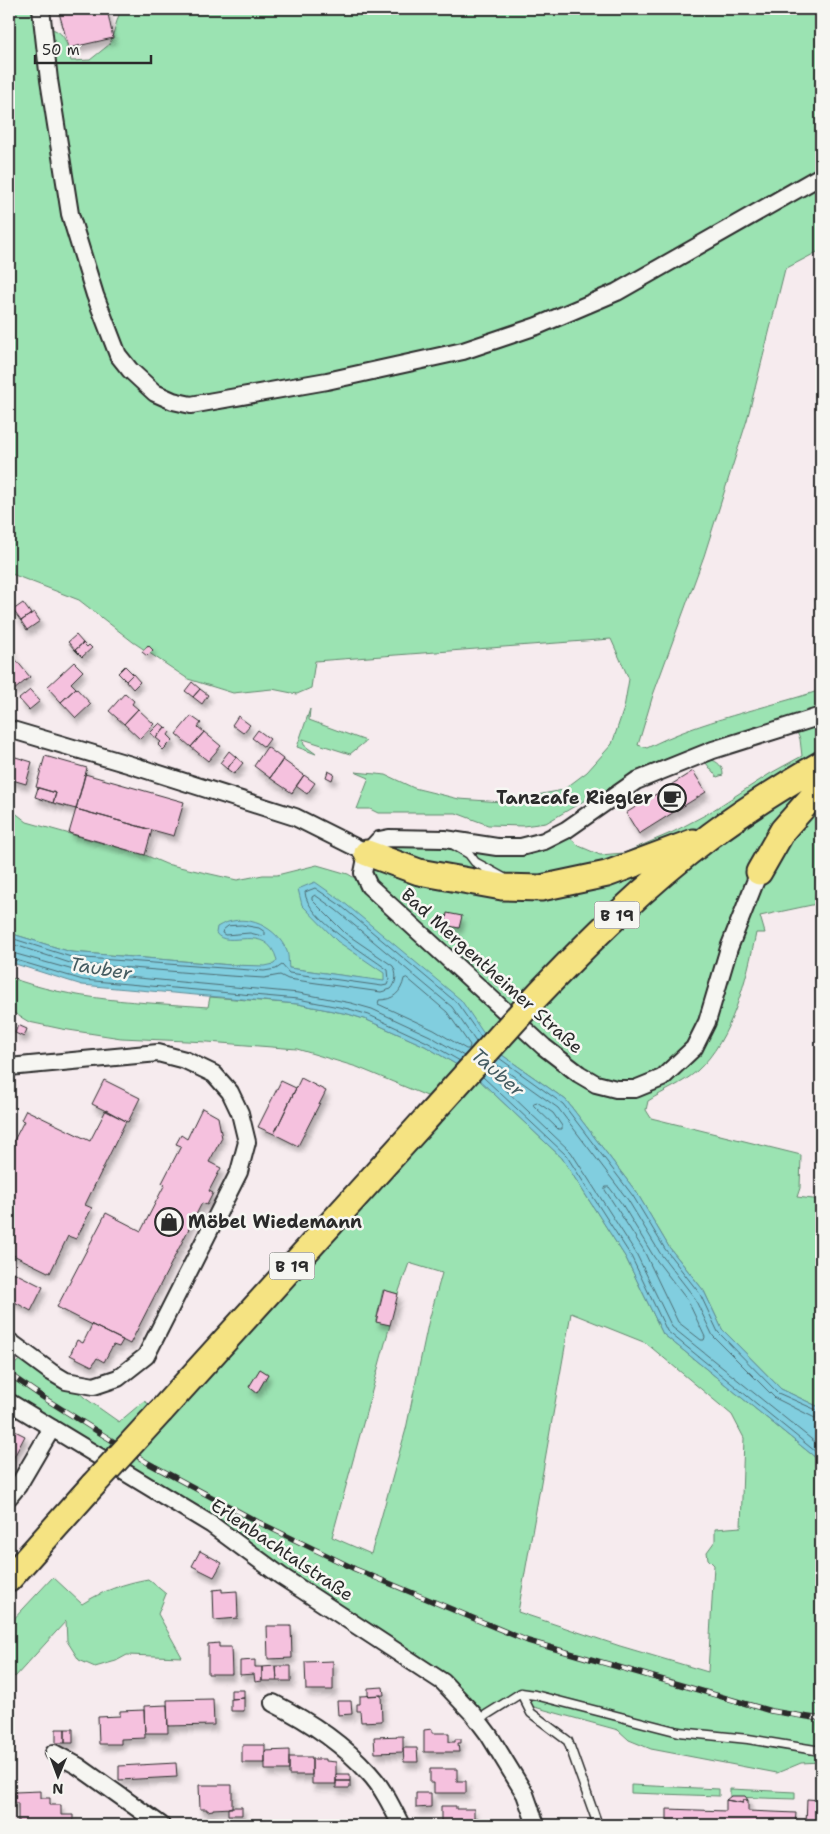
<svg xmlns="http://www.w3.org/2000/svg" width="830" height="1834" viewBox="0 0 830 1834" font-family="'Shantell Sans',sans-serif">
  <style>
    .green { fill: #9be3b2; stroke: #63876e; fill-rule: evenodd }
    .water { fill: #81cedf; stroke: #5f8d97 }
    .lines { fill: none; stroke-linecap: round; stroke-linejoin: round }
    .shore { stroke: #4d6c73; stroke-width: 1 }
    .building { fill: #f5c1de; stroke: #2b2b2b; filter: url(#shadow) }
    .service-casing { stroke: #2b2b2b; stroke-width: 11 }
    .minor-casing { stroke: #2b2b2b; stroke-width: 20 }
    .primary-casing { stroke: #2b2b2b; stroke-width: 29 }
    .service { stroke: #f6f6f2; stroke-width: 8 }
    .minor { stroke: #f6f6f2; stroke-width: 16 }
    .primary { stroke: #f5e382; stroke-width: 25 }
    .rail-casing { stroke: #2b2b2b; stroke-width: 5.5 }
    .rail { stroke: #f6f6f2; stroke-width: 4; stroke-dasharray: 11; stroke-linecap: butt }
    .primary-bridge-casing { stroke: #2b2b2b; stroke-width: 29; stroke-linecap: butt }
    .primary-bridge { stroke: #f5e382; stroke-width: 25 }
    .labels { text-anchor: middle; stroke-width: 5; stroke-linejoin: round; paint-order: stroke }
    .shield { fill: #f6f6f2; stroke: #686867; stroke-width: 1 }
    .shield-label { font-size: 16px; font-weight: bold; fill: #2b2b2b }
    .poi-label { font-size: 18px; font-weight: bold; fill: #2b2b2b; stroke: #f6f6f2; text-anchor: end }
    .street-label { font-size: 18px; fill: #2b2b2b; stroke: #f6f6f2 }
    .water-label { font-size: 19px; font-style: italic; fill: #455c61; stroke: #f6f6f2 }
  </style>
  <defs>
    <filter id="shadow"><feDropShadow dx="3" dy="5.5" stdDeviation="2.5" flood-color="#0004"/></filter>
  </defs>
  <rect width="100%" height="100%" fill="#f6ebee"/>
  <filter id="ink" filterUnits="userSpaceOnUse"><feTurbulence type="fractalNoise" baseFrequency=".02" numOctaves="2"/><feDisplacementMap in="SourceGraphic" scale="10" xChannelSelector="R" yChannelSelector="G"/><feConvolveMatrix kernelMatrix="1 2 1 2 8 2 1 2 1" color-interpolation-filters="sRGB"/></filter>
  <g filter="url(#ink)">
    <path class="green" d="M9,9H41L43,27C66,30 66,41 71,61L90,60L110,44L120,11L119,9H821V250L785,269L747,420L704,556L653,695L638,745L647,748C701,720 763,709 821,690V903L760,916L765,933H756C747,977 732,1040 697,1071C682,1084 665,1090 648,1101L646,1110L651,1118L801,1155L800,1188L797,1197L821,1200V1408L781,1389L722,1329L704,1291L669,1247L637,1193L566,1100L495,1050L364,987L360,978L289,968L231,965L71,952L16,935L9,930V808L27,822L145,855L166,864L237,880L263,875H277L317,865L348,874L368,886L379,840L497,847L568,836L579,846L600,855L624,853L673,832L707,814L771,773L802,756L800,739L794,726L636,781L578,822L599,792L546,823L523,826L488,825L456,813H378L370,809H357L369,778L355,772L386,775L414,788L459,799L502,802L563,790L587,772L612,744L624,708L629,679L611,639L315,661L311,688L297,694L272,689L233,693L188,679L133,642L79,600L9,573Z
      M310,709L309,720L366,741L350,754L303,739L304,745L316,754L297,747Z
      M710,759C718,762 723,766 723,775L717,777L706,763Z
      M9,977C71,1001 142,1002 208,1007L210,997L298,1004L348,1014L367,1020L425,1046L474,1075L562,1158L626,1258L663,1334L821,1462V1762L801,1763L777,1773L651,1749L629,1740L618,1730L527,1705L521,1693L478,1720L443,1682L9,1397V1361L15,1364L26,1354L66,1381L85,1398L119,1422L144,1401L161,1411L424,1121L451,1111L427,1096L357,1067L297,1049L208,1042L121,1038L62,1029L29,1022L9,1010ZM409,1263L442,1273L428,1324L406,1429L371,1554L332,1537L390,1325L376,1321L383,1290L398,1294ZM571,1313L646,1343L732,1415L744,1438L741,1527L715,1529V1541L707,1552L708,1559L714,1565L708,1672L620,1646L518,1612ZM260,1369L268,1374L257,1393L249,1387Z
      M53,1577L82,1604C102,1591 125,1583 148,1579L166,1594L158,1614L182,1657L127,1655L116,1661L95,1667L79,1660L67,1641L66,1621L15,1677L9,1671V1624Z
      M631,1785L719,1789V1796L631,1793Z
      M730,1789L795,1792V1799L730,1797Z"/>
    <path class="water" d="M315,882L342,901L461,1000L495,1050L566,1100L637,1193L669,1247L704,1291L722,1329L781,1389L821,1408V1462L663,1334L626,1258L562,1158L474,1075L425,1046L367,1020L348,1014L298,1004L82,985L9,962V930L16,935L71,952L231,965L265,966L274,964L277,960C266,921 227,951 216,933L217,927C241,912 273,923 286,949C289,954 288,962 289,968L384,981V973L337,941L302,905L298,889Z"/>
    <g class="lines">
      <path class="shore" d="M242,925L259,928L265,932V935L262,936L250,933L225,935L222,933L223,930L228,926Z
        M9,936L14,939L71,957L264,971L276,969L282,965L289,973L382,986L387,985L389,980L388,970C368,955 306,918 305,892L315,888L340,905L457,1003L481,1037
        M9,943L70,963L230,976L264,978L280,975L288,979L381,992L391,989C397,983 397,973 393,966L345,933L312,900V897L315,895L336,910L452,1007L476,1042
        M9,952L84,973L299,993L351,1003L372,1009L430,1036L464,1056
        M9,958L83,980L298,999L349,1009L369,1015L427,1042L460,1061
        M407,978L447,1012L470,1045L469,1049H466L434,1030L378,1004L379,1000C393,1000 401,993 404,979Z
        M499,1058L563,1104L633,1196L665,1249L700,1294L718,1332L778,1393L821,1412
        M495,1063L558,1108L628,1200L660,1253L694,1297L713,1336L775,1398L815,1418L821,1419
        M487,1072L571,1152L636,1253L672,1327L821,1447
        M483,1077L566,1155L631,1256L667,1331L821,1456
        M534,1103L537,1102L553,1113L562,1126V1129H558L534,1106Z
        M606,1187H609L622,1204L654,1257L688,1301L705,1337L704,1340H701L678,1322L643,1249L605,1190Z"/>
    </g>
    <path class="building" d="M58,9H107L113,38L69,48Z
      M23,603L31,614L21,621L13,610Z
      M34,612L40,621L27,630L21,621Z
      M76,635L83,643L75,650L68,642Z
      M83,643L87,647L89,645L92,648L82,657L75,650Z
      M148,645L153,650L147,656L142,652Z
      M9,646L13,651L10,653L16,660L9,665Z
      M16,660L30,677L14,690L9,683V665Z
      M74,662L83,671L71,683L76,688L61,702L47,687Z
      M125,666L133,674L126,681L118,673Z
      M133,674L140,682L133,689L126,681Z
      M192,682L200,689L193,697L185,691Z
      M76,688L91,704L76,718L61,702Z
      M200,689L208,695L202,704L193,697Z
      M30,690L40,701L29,710L19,699Z
      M125,693L134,701L132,704L138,709L124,724L109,711Z
      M138,709L154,724L140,739L124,724Z
      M191,716L201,723L198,727L204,732L191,747L176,734Z
      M238,716L250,725L243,733L232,725Z
      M160,723L165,727L156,738L150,733Z
      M165,727L170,732L168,735L173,740L163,750L158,745L161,742L156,738Z
      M258,730L270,739L264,747L252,738Z
      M204,732L221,746L208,761L191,747Z
      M267,747L283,759L270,778L254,766Z
      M229,751L236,757L227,769L220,763Z
      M9,755L32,762L26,784L9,779Z
      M45,756L87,768L76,809L53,803L56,793L36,787Z
      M236,757L243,763L234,774L227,769Z
      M283,760L304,775L292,793L270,778Z
      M328,771L334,774L332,780L326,777Z
      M693,771L706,792L639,834L626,813Z
      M85,774L184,802L174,836L76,809Z
      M304,775L315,783L307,794L296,786Z
      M38,788L56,793L53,803L35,797Z
      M76,809L152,830L145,855L69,833Z
      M447,913L462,916L459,928L445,925Z
      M18,1025L27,1029L24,1037L15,1033Z
      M301,1078L326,1091L298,1146L274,1134Z
      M104,1080L140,1098L128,1122L92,1104Z
      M281,1081L296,1088L274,1134L258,1127Z
      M202,1108L218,1117L222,1138L209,1162L221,1168L209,1191L213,1193L207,1205L202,1203L130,1344L57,1307L106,1213L141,1231L165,1184L162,1183L181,1146L176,1144L181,1135L187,1139Z
      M26,1110L90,1141L106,1110L126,1121L85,1205L92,1208L76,1239L68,1236L50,1273L9,1253V1150L24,1121L21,1120Z
      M9,1270L43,1287L31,1311L9,1299Z
      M384,1290L398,1294L390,1325L376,1322Z
      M92,1325L123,1340L119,1347L113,1345L104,1362L97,1358L92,1366L70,1355L77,1340L83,1343Z
      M260,1369L268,1374L257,1393L249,1387Z
      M9,1428L25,1436L15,1455L9,1452Z
      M9,1452L15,1455L9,1468Z
      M200,1551L222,1563L214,1577L192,1566Z
      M222,1589V1592L237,1591L238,1618L214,1620L213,1590Z
      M267,1626H291L292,1658L268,1659Z
      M219,1643V1647H231L232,1674H208V1644Z
      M255,1660V1667H262V1681L255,1682L254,1674L240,1675V1661Z
      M333,1661V1690H306L305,1662Z
      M276,1666H291V1681H277Z
      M276,1666L277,1681H262V1667Z
      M383,1687L384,1695L368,1696V1688Z
      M231,1690H244V1698L231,1699Z
      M381,1695L382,1721L361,1722L360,1711H357V1704H360V1696Z
      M244,1698V1711H231V1699Z
      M213,1699L214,1725L168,1726L167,1700Z
      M337,1701H351L352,1714L338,1715Z
      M167,1705L168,1733H145L144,1706Z
      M144,1710L145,1738L121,1739V1744H99L98,1717L120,1716V1711Z
      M56,1729H65V1743H56Z
      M65,1729H73V1743H65Z
      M432,1729V1733H449V1742H455V1739H461V1743H458L459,1752H424V1730Z
      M403,1736V1752L375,1753L374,1737Z
      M242,1745H265V1763H242Z
      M403,1748H417L418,1762H404Z
      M289,1750V1770H265V1751Z
      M289,1757H312V1775H289Z
      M312,1759H326V1761L336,1762V1784H312Z
      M176,1763L177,1777L119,1780V1766Z
      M430,1769H457V1781H466V1793H434V1783H430Z
      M336,1774H350V1781H336Z
      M336,1781H350V1788H336Z
      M199,1785H232V1808L213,1809V1810L207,1811V1809H200Z
      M41,1791V1798H50V1805H61V1815H73V1825H28V1823H18V1803H15V1792Z
      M416,1793H431V1807L416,1808Z
      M731,1796H745L748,1800H743V1803L726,1800Z
      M807,1799L821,1800V1825H806Z
      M726,1800L743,1803V1800H748V1811L796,1813L795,1825H667V1809L726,1811Z
      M441,1806H456V1809H474V1818H478V1825H447V1821H441Z
      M232,1807H242V1815H228V1808Z
      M220,1820V1825H205V1821Z
      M322,1820H332V1823L344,1822V1825H322Z"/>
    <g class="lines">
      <defs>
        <path id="service" d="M454,845L469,854L475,862L504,878
          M521,1693L531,1713L568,1741L598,1825
          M478,1720L521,1693L535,1695L679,1732L748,1739L821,1751"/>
        <path id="minor" d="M41,9L49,80L70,214L95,295L118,355L130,370L155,393L173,401L191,405L327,381L463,351L537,326L617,292L819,177
          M9,729L131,765L295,817L367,853
          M759,872L729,948L707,1022L694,1048L662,1078L635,1089H616L596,1084L579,1074L544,1047L369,886L363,873L367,853L379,840L389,838L445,839L497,847H521L544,841L566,830L636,781L713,750L821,716
          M9,1067L158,1053L185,1060L214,1074L230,1092L240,1113L247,1142L239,1172L146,1356L118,1378L94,1386L66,1381L51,1372L9,1341
          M9,1402L212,1525L281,1576L443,1682L474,1715L489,1735L525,1794L536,1825
          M9,1497L18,1486L52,1428
          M273,1703C307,1720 343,1744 369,1773C383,1788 392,1807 401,1825
          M54,1753L78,1766L161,1825"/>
        <path id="primary" d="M367,853L419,872L502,887L541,888L607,874L693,842
          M759,872L783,830L821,787
          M532,1001C587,943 645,885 710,836C745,810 783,786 821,764
          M161,1411L424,1121
          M9,1579L93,1485"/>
      </defs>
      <use href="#service" class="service-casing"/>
      <use href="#minor" class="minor-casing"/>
      <use href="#primary" class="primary-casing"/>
      <use href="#service" class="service"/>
      <use href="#minor" class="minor"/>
      <use href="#primary" class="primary"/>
      <defs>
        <path id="rail" d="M9,1374L44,1398L148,1463L258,1522L355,1569L528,1641L771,1711L821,1719"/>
      </defs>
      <use href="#rail" class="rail-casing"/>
      <use href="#rail" class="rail"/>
      <defs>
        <path id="primary-bridge" d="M424,1121L532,1001
          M93,1485L161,1411"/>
      </defs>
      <use href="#primary-bridge" class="primary-bridge-casing"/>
      <use href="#primary-bridge" class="primary-bridge"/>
    </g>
  </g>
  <defs>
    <symbol id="cafe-ring" viewBox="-11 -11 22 22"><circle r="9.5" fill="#f6f6f2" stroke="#2b2b2b" stroke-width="1.5"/><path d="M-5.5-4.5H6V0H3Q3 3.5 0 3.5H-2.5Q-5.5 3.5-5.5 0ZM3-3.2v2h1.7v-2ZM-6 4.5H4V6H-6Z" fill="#2b2b2b"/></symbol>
    <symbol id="shop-ring" viewBox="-11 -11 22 22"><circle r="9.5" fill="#f6f6f2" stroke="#2b2b2b" stroke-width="1.5"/><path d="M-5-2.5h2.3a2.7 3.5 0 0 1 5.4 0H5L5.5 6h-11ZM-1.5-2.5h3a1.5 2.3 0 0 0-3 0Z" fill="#2b2b2b"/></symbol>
  </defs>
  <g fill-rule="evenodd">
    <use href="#cafe-ring" x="656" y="782" width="32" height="32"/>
    <use href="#shop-ring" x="153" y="1206" width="32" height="32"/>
  </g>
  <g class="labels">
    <g class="shield">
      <rect x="594.5" y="901.5" width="45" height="27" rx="4"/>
      <rect x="269.5" y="1252.5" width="45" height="27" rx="4"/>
    </g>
    <g class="shield-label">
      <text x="617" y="921">B 19</text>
      <text x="292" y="1272">B 19</text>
    </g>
    <g class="poi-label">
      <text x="653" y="804">Tanzcafe Riegler</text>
      <text x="188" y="1228" text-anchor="start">Möbel Wiedemann</text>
    </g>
    <g class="street-label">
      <text transform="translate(492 971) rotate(42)" y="6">Bad Mergentheimer Straße</text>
      <text transform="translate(282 1550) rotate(34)" y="6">Erlenbachtalstraße</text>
    </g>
    <g class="water-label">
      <text transform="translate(101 968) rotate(9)" y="7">Tauber</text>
      <text transform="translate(498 1072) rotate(41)" y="7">Tauber</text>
    </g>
  </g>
  <rect width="830" height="1834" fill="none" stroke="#f6f6f2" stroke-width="30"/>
  <rect x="15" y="15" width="800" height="1804" fill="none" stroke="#2b2b2b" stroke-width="2" filter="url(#ink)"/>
  <g transform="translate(58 1776) rotate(181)" stroke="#f6f6f2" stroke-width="4" paint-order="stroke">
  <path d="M0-4L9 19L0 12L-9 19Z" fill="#2b2b2b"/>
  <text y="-8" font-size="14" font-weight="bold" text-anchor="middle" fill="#2b2b2b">N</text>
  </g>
  <path d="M35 55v8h116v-8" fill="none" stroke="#2b2b2b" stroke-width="2.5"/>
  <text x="42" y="55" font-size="15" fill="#2b2b2b" stroke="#f6f6f2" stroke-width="4" paint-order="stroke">50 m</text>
</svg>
